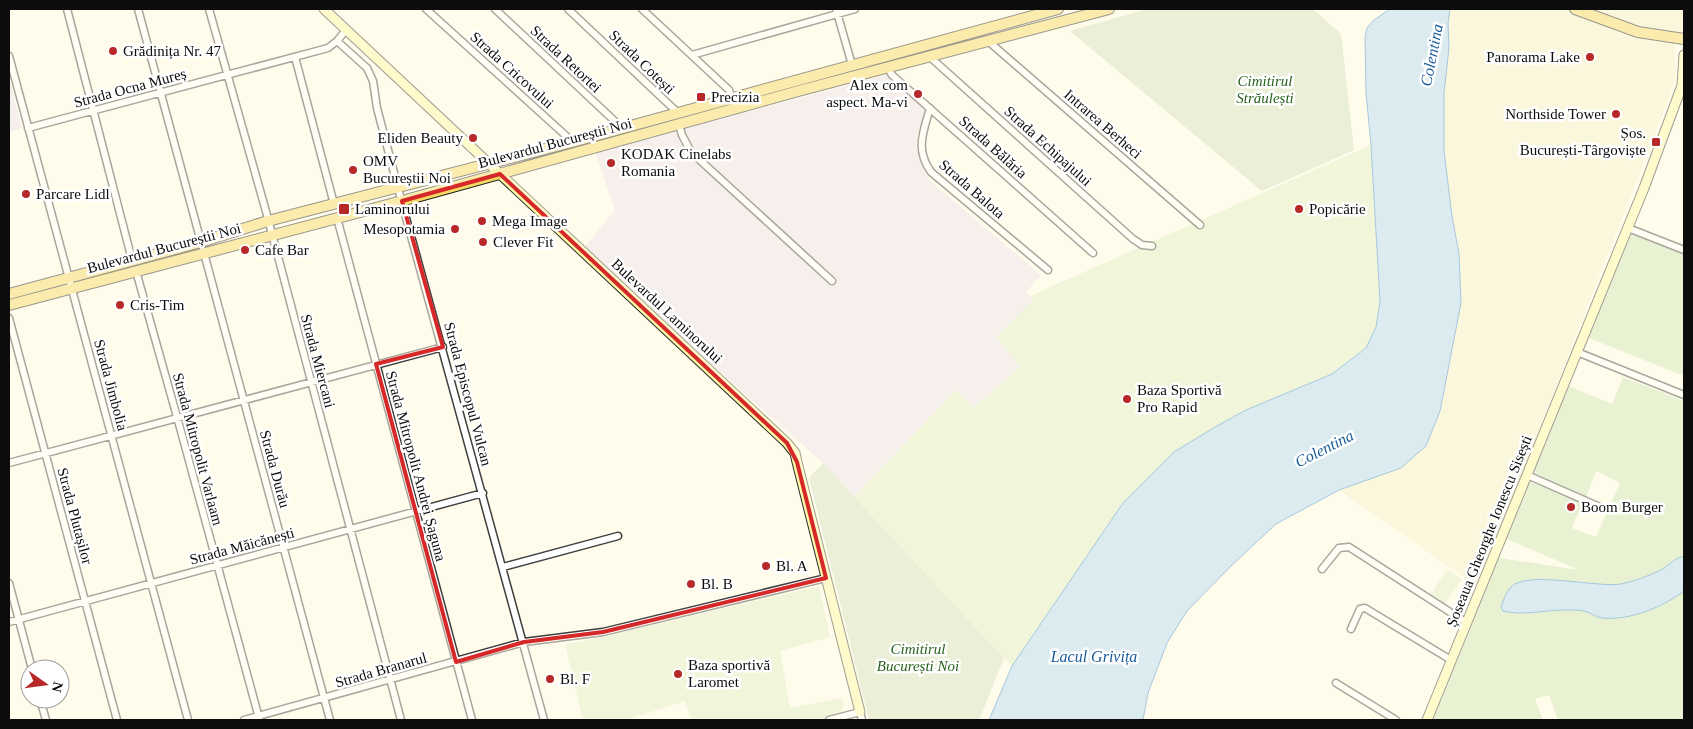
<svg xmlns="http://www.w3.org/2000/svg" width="1693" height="729" viewBox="0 0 1693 729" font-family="Georgia,serif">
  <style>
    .industrial { fill: #eae0eb }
    .farmland { fill: #f3f2cc }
    .green { fill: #cde7b6 }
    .cemetery { fill: #d2dfbe }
    .pitch { fill: #dfefc8 }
    .water { fill: #b1d8f4; stroke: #3a89ca }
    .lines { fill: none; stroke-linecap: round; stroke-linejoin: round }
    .street-casing { stroke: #3f3f3f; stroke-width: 9 }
    .secondary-casing { stroke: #2e2e2e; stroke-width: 11 }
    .primary-casing { stroke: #1d1d1d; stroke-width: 12 }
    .street { stroke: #fff; stroke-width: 6 }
    .secondary { stroke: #fdf8a7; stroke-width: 9 }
    .primary { stroke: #f5da64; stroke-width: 10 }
    .marked { fill: none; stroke: #d62828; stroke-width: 4; stroke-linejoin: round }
    .poi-dot { fill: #b82828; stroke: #fff; stroke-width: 2 }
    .labels { text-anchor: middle; stroke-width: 5; stroke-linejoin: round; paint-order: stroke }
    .poi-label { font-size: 15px; fill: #0c0c0c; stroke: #fff; text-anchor: start }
    .street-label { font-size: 15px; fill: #0c0c0c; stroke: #fff }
    .park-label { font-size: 15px; font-style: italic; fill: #29611e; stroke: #fff }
    .water-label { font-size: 16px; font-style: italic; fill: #195b9a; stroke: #fff }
  </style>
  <rect width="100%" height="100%" fill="#fffceb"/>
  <path class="industrial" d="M887,75L925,109L917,134L916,145L920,161L929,180L1041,275L1026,292L1034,300L1020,367L973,408L956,390L854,497L823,463L582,250L615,210L595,152Z
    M9,78L22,128L9,132Z"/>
  <path class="farmland" d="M1450,9H1684V35H1674L1676,80L1478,587L1339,490L1401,468L1459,254L1452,216L1444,151V93L1449,48L1448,23Z"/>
  <path class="green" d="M1628,228L1684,250V376L1584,336Z
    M1623,377L1684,401V720H1558L1549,695L1535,699L1543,720H1427L1494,557L1579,570L1502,537L1525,480L1583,503L1572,528L1596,537L1620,483L1596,471L1585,500L1527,475L1564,384L1612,404Z"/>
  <path class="cemetery" d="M1147,9H1313L1341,34L1354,150L1262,191L1070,31Z
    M823,463L1004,658L979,720H869L809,478Z"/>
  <path class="pitch" d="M1371,145L1380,301L1376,327L1366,348L1332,374L1246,410L1215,427L1174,452L1123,503L1012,666L854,497L956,390L973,408L1020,367L996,337L1034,300L1030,296Z
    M1447,569L1462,579L1444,605L1430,596Z
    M819,586L830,637L780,651L790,708L842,698L843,708L839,714L815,720H691L685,701L626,720H583L565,644L590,640Z"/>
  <path class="water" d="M1390,9H1450L1448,23L1449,48L1444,93V151L1452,216L1459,254L1461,303L1440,411L1426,446L1401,468L1339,490L1276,524L1233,564L1187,611L1167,643L1148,693L1143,720H989L1012,666L1123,503L1174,452L1215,427L1246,410L1332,374L1366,348L1376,327L1380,301L1371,145L1366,93L1365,37L1367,28L1374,20Z
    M1684,556V591C1663,607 1629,621 1602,618C1595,617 1590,612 1584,611C1578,610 1571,610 1564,610C1545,610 1522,616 1503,611L1501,607C1503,601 1506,592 1511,587C1527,570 1597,588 1621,584C1634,581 1649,576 1661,570C1669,565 1675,558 1684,556Z"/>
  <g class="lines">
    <defs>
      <path id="street" d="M67,9L132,260
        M138,9L201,242
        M209,9L267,215L401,720
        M426,9L574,143
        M495,9L621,127
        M568,9L677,112
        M642,9L729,90L735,109
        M836,9L852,65
        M337,41L367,68L373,81L377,108L403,207L544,720
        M988,41L1200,225
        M692,55L855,9
        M9,56L188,720
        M295,57L334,204
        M930,57L1133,239L1142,245L1152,246
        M887,66L892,75L1093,253
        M930,108C923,133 915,149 931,172L1048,270
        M679,124L682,135L691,152L832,281
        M28,128L328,48L337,41L346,30
        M337,218L472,720
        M1628,228L1684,250
        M204,253L330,720
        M136,271L179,424L259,718
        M9,318L117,720
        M1577,352L1684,395
        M9,463L443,347
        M1527,475L1600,507
        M503,567L618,536
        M1322,569L1339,548L1349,547L1467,623
        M9,583L32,669
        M9,622L483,493
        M1351,629L1360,609L1365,608L1451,660
        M1336,683L1396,720
        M40,699L46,720
        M244,720L524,642L603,632L826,578
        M829,720L860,712L862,720"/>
      <path id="secondary" d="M324,9L787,443L795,453L797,462L860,712
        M1682,85L1684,55
        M1427,720L1644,188L1684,80"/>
      <path id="primary" d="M1575,9L1638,32L1684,39
        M9,294L201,242L268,221L572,142L1058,9
        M9,305L402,201L802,90L1109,9"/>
    </defs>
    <use href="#street" class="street-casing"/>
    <use href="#secondary" class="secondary-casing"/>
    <use href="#primary" class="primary-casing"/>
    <use href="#street" class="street"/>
    <use href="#secondary" class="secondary"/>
    <use href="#primary" class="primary"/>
  </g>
  <path d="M0 0H1693V729H0ZM500,174L787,443L797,462L826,578L603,632L524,642L456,662L376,364L443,347L402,201Z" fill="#fffceb" fill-opacity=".55" fill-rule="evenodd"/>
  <path class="marked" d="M500,174L787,443L797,462L826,578L603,632L524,642L456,662L376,364L443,347L402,201Z"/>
  <g class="poi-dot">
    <circle cx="113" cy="51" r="5"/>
    <circle cx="1590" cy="57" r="5"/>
    <circle cx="918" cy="94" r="5"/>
    <rect x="696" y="92" width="10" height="10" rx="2.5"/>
    <circle cx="1616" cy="114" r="5"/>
    <circle cx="473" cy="138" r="5"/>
    <rect x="1651" y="137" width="10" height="10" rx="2.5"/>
    <circle cx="611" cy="163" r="5"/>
    <circle cx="353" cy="170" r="5"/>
    <circle cx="26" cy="194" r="5"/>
    <rect x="338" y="203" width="12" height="12" rx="2.5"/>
    <circle cx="1299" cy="209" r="5"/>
    <circle cx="482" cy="221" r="5"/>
    <circle cx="455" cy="229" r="5"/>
    <circle cx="483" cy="242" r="5"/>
    <circle cx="245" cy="250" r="5"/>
    <circle cx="120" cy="305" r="5"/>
    <circle cx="1127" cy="399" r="5"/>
    <circle cx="1571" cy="507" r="5"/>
    <circle cx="766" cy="566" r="5"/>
    <circle cx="691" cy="584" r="5"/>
    <circle cx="678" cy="674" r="5"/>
    <circle cx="550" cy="679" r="5"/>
  </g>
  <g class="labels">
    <g class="poi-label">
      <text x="123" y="56">Grădinița Nr. 47</text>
      <text x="1580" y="62" text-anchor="end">Panorama Lake</text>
      <text x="908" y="90" text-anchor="end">Alex com<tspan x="908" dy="17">aspect. Ma-vi</tspan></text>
      <text x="711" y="102">Precizia</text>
      <text x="1606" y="119" text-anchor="end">Northside Tower</text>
      <text x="1646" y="138" text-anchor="end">Șos.<tspan x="1646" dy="17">București-Târgoviște</tspan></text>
      <text x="463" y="143" text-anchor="end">Eliden Beauty</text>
      <text x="621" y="159">KODAK Cinelabs<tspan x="621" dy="17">Romania</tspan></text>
      <text x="363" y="166">OMV<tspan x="363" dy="17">Bucureștii Noi</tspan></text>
      <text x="36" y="199">Parcare Lidl</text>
      <text x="355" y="214">Laminorului</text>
      <text x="1309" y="214">Popicărie</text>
      <text x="492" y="226">Mega Image</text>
      <text x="445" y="234" text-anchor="end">Mesopotamia</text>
      <text x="493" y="247">Clever Fit</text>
      <text x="255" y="255">Cafe Bar</text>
      <text x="130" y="310">Cris-Tim</text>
      <text x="1137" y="395">Baza Sportivă<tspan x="1137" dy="17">Pro Rapid</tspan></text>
      <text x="1581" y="512">Boom Burger</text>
      <text x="776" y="571">Bl. A</text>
      <text x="701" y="589">Bl. B</text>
      <text x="688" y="670">Baza sportivă<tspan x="688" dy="17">Laromet</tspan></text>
      <text x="560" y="684">Bl. F</text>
    </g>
    <g class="street-label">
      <text transform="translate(566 59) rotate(43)" y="5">Strada Retortei</text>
      <text transform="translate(642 62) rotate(44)" y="5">Strada Cotești</text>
      <text transform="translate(512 70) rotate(42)" y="5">Strada Cricovului</text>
      <text transform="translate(130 88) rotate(-15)" y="5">Strada Ocna Mureș</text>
      <text transform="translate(1103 124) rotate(41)" y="5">Intrarea Berheci</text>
      <text transform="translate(555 143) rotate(-15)" y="5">Bulevardul Bucureștii Noi</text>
      <text transform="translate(1048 146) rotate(42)" y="5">Strada Echipajului</text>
      <text transform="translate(993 147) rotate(42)" y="5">Strada Bălăria</text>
      <text transform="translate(972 189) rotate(41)" y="5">Strada Balota</text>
      <text transform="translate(164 248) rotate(-15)" y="5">Bulevardul Bucureștii Noi</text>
      <text transform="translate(667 311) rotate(43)" y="5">Bulevardul Laminorului</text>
      <text transform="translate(318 361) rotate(75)" y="5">Strada Miercani</text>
      <text transform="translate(111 385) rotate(75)" y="5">Strada Jimbolia</text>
      <text transform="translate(468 394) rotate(75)" y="5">Strada Episcopul Vulcan</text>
      <text transform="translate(198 449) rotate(75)" y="5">Strada Mitropolit Varlaam</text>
      <text transform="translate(416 466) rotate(75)" y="5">Strada Mitropolit Andrei Șaguna</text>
      <text transform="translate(275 469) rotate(75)" y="5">Strada Durău</text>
      <text transform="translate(75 516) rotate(75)" y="5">Strada Plutașilor</text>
      <text transform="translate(1489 531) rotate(-68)" y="5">Șoseaua Gheorghe Ionescu Sisești</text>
      <text transform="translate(242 546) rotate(-15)" y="5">Strada Măicănești</text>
      <text transform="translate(381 670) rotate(-16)" y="5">Strada Branarul</text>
    </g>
    <g class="park-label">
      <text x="1265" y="86">Cimitirul<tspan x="1265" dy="17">Străulești</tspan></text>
      <text x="918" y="654">Cimitirul<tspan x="918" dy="17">București Noi</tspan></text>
    </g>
    <g class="water-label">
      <text transform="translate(1431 55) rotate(-79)" y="6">Colentina</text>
      <text transform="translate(1324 448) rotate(-27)" y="6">Colentina</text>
      <text x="1094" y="662">Lacul Grivița</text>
    </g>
  </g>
  <rect width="1693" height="729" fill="none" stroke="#0c0c0c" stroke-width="20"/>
  <g transform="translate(45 684) rotate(104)"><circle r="24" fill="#ffffff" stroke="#9e9e9e"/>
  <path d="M0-4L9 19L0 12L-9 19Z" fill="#b82828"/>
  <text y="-8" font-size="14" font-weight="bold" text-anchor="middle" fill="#0c0c0c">N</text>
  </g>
</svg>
